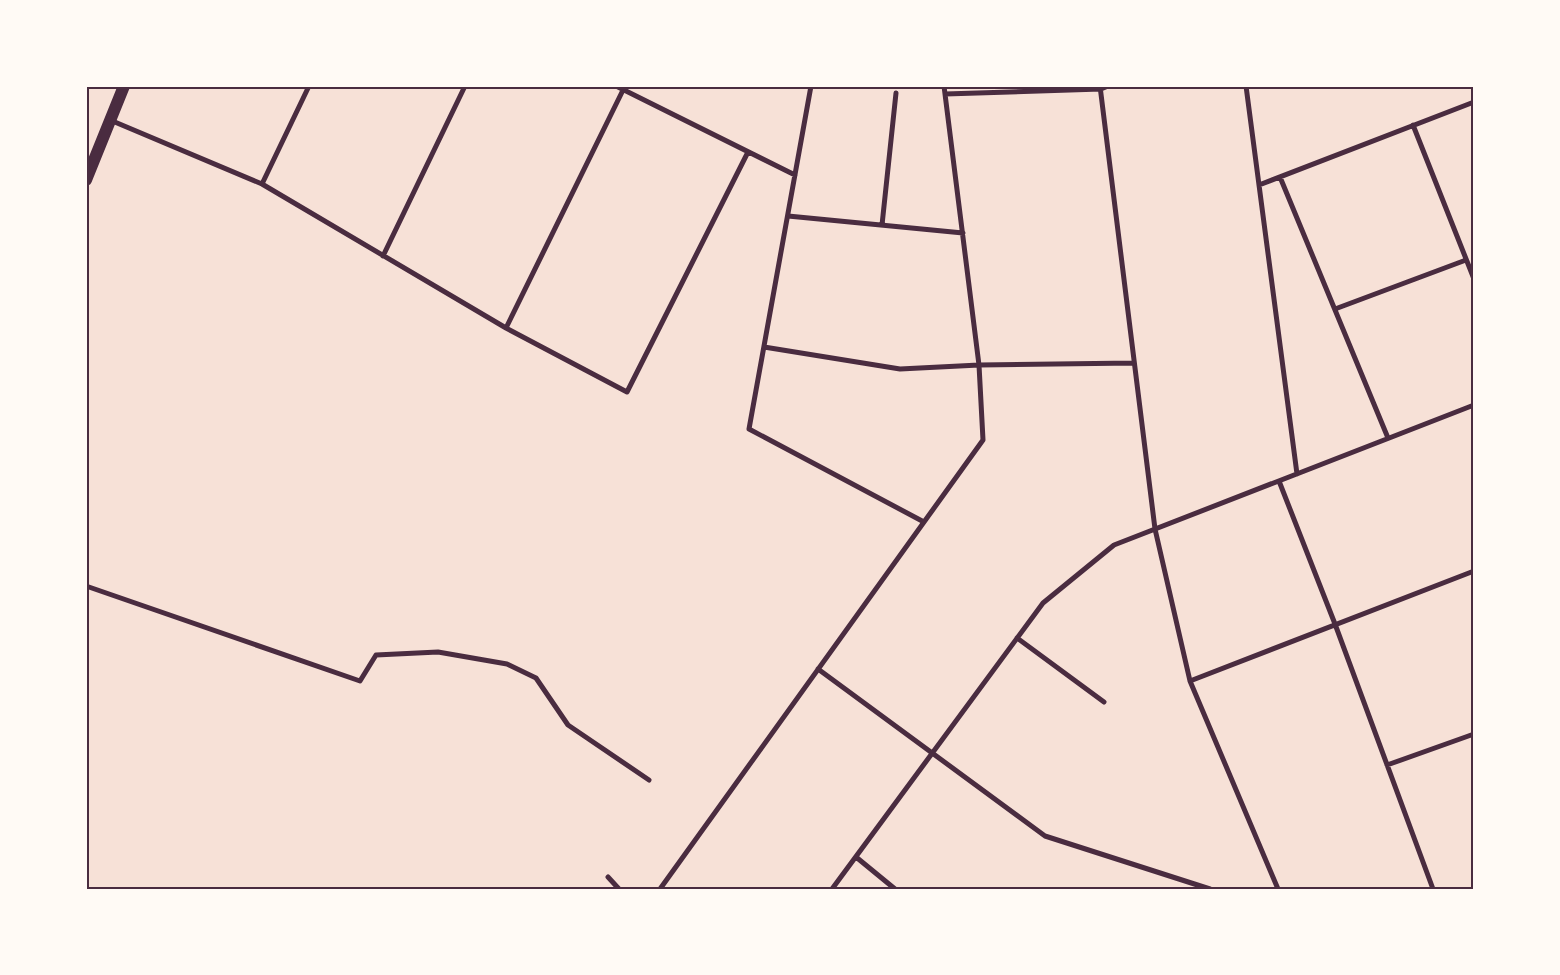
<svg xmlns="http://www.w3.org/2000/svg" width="1560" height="975" viewBox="0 0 1560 975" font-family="'Times New Roman',serif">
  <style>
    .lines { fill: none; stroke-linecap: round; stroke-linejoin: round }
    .minor { stroke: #4a2c40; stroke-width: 5 }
    .primary { stroke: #4a2c40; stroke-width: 12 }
    .neatline { fill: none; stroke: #4a2c40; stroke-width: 2 }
  </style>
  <rect width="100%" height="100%" fill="#f7e1d7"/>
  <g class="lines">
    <path class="minor" d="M616,86L795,175
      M811,86L749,429L924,522
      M1100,86L1155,529L1190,681L1278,889
      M1246,86L1297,474
      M945,94L1101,89L1108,86
      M110,120L262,184L506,328L627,392L748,152
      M1413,125L1474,279
      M1280,177L1388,438
      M262,184L309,86
      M1259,185L1474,102
      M788,216L963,233
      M882,225L896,93
      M383,256L465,86
      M1335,309L1466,260
      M506,328L625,86
      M764,347L900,369L979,365L1134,363
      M1279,481L1335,624L1433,889
      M86,586L360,681L376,655L438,652L507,664L536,678L568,725L649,780
      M1017,638L1104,702
      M818,669L1045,836L1210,889
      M1190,681L1474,571
      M1387,765L1474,734
      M856,857L895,889
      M608,877L619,889
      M660,889L983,440L979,365L944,86
      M832,889L1043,603L1114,545L1474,405"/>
    <path class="primary" d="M86,180L124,86"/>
  </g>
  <rect width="1560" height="975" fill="none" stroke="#fffaf5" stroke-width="175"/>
  <rect x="88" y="88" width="1384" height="800" class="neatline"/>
</svg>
